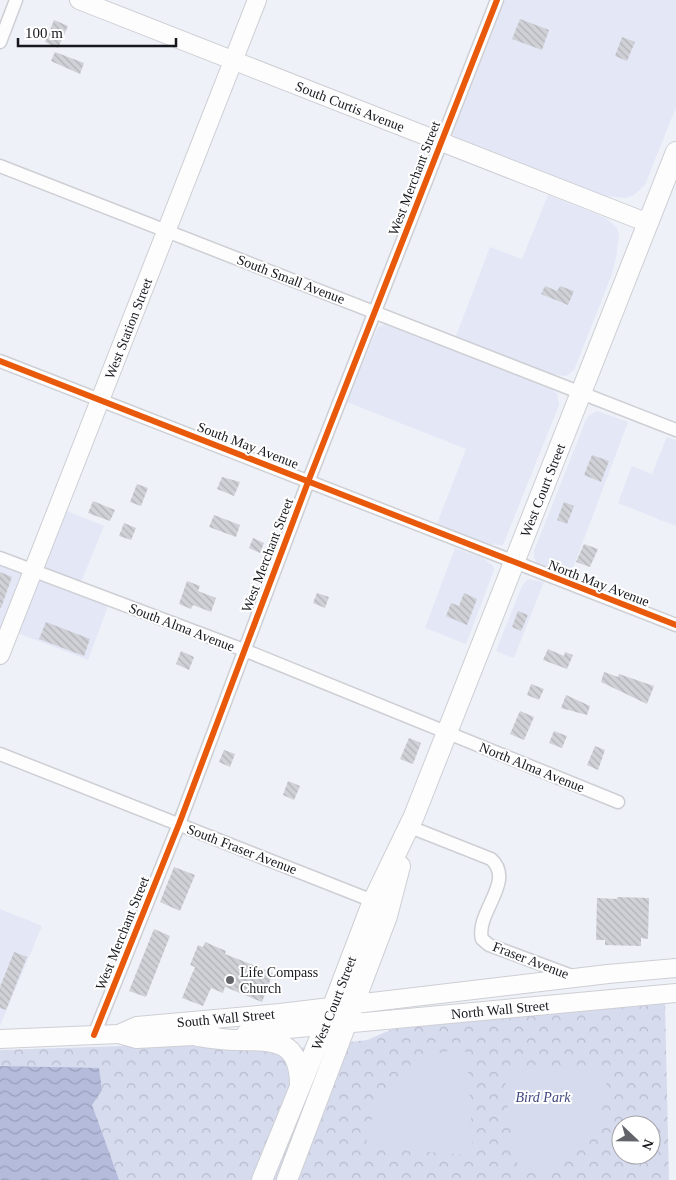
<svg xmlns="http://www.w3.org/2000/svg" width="676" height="1180" viewBox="0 0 676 1180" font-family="Georgia,serif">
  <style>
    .built { fill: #e3e7f6 }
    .park { fill: url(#park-crowns); fill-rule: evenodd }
    .pitch { fill: #d7dbee }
    .water { fill: url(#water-waves) }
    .building { fill: url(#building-back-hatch) }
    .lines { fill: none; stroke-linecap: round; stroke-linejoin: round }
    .street-casing { stroke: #cdcfd4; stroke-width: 15 }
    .secondary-casing { stroke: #cdcfd4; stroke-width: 20 }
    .primary-casing { stroke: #cdcfd4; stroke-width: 22 }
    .street { stroke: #fdfdfe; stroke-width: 12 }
    .secondary { stroke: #fdfdfe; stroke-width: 18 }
    .primary { stroke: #fdfdfe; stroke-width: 20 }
    .cycleway-casing { stroke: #fff; stroke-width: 9 }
    .cycleway { stroke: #e8590c; stroke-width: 6 }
    .poi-dot { fill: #63646a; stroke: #fff; stroke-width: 2 }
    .labels { text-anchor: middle; stroke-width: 4; stroke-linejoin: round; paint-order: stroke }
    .street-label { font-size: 14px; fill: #17181d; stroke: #fff }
    .poi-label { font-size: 14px; fill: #17181d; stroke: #fff; text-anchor: start }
    .park-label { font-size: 14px; font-style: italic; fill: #3f4780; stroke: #fff }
  </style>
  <defs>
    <pattern id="park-crowns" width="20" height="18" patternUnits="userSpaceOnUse" patternTransform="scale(1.25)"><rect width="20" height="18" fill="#d7dbee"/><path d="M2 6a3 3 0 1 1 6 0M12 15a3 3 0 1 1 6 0" fill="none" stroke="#b8bbcc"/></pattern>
    <pattern id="water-waves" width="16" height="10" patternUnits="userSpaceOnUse" patternTransform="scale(1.25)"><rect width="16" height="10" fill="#b4bbdb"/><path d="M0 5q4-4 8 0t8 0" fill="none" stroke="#9aa0bc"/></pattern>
    <pattern id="building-back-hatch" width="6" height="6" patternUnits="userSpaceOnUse" patternTransform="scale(1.25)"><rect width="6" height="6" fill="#d0d1d7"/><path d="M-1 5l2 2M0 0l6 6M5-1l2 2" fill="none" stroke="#b2b3b8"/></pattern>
  </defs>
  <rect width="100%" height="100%" fill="#eff1f8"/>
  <path class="built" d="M505,0H676V107L645,185L634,195L626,198L605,196L454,137L453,133Z
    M548,195L606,218L617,228L619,235L616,258L612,274L574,370L566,376L552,374L456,336L490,247L522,259Z
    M385,324L552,390L557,394L559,405L503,545L488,544L437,524L466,449L347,402L378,327Z
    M597,411L628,422L570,576L537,563L534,558V551L586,420L589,415Z
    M667,437L676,440V526L618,503L632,466L652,474Z
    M67,511L104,526L76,594L108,606L88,660L2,627L0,630V564L40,580Z
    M455,548L483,558L493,566L494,570L466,644L425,628Z
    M528,579L544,582L514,658L496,651L522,586Z
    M0,909L42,926L0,1026Z"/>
  <path class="park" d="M665,1002L669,1180H0V1050L184,1044L282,1050L367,1040L393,1029ZM621,1125H651V1155H621Z"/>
  <path class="pitch" d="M450,1051L467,1052L473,1150L467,1155L366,1147C372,1098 398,1059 450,1051Z
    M607,1068C608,1128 581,1166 519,1173L504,1086L516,1069Z"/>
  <path class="water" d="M0,1066L99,1068L102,1090L92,1105L119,1180H0Z"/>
  <path class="building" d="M520,19L549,30L542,50L512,39Z
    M54,20L68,26L58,48L45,42Z
    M622,37L635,42L627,61L615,56Z
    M55,52L84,63L80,74L51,61Z
    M545,286L557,291L560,286L574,291L568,305L541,294Z
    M592,455L609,461L601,482L584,475Z
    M222,477L240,482L234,496L217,489Z
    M137,484L148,488L141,506L130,502Z
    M93,501L115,510L110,521L88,513Z
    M564,502L574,506L567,524L557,520Z
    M214,515L240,525L236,537L209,527Z
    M124,523L136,528L131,540L119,536Z
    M253,538L264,543L260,553L249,548Z
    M584,544L598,549L590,567L576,562Z
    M0,572L12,577L1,608L0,607Z
    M187,581L200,586L198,591L216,598L211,612L193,605L191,609L179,604Z
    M317,593L329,597L325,608L313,603Z
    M464,593L477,599L467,625L446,616L451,603L459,606Z
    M518,611L528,615L521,631L512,627Z
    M46,622L90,639L84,656L39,639Z
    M548,649L564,656L565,652L573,655L567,669L543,660Z
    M181,651L194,657L189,670L176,664Z
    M604,672L618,677L619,674L654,686L647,704L601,682Z
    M531,684L544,689L539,700L527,695Z
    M566,695L590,706L587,715L561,708Z
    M520,711L534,717L524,740L510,734Z
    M554,731L567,736L562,748L549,743Z
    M409,738L421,743L413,764L400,759Z
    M595,746L605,750L598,770L587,765Z
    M224,750L235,754L230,767L219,762Z
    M288,781L300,786L294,800L283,795Z
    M174,867L195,875L180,911L160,902Z
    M617,897L649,898L648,939L641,938V946L605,945V940H596L597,898L617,899Z
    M154,929L170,936L146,997L129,991Z
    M205,942L226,951L225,954L273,973L262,1002L225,987L223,993L211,988L203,1006L182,998L195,967L190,965L198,945L203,947Z
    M14,952L27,957L6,1010L0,1008V987Z"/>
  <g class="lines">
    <defs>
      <path id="street" d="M0,42L16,0
        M0,166L676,430
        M0,361L676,625
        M0,558L244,650L618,802
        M0,754L373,901
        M410,827L491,859C516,881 475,913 482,939L489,945L575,977
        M94,1035L179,824L308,482L497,0"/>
      <g id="secondary">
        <path id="s1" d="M79,0L648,223"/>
        <path id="s2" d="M0,655L257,0"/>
        <path id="s3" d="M246,1033L676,993"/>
        <path d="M119,1034L137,1039L213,1035"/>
        <path id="s4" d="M0,1039L119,1034L137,1026L280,1013L608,974L676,968"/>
      </g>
      <g id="primary">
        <path d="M198,1036C211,1038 223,1040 236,1040C274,1040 300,1039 300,1085"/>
        <path id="s5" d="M262,1180L333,1006L373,901L414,816L676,152"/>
        <path d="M287,1180L387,916L400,866"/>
      </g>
    </defs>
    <use href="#street" class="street-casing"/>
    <use href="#secondary" class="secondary-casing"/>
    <use href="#primary" class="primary-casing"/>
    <use href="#street" class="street"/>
    <use href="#secondary" class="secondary"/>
    <use href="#primary" class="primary"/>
    <defs>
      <path id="cycleway" d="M0,361L676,625
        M94,1035L179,824L308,482L497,0"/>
    </defs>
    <use href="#cycleway" class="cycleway-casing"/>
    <use href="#cycleway" class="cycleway"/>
  </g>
  <circle class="poi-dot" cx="230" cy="980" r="5"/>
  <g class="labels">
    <g class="street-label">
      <text dy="5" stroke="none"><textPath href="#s1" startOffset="291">South Curtis Avenue</textPath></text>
      <text transform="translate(414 178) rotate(-69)" y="5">West Merchant Street</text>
      <text transform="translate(291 279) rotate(21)" y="5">South Small Avenue</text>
      <text dy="5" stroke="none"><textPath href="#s2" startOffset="351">West Station Street</textPath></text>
      <text transform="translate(248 445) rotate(21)" y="5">South May Avenue</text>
      <text dy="5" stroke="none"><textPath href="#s5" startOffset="745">West Court Street</textPath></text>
      <text transform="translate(267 555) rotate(-69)" y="5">West Merchant Street</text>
      <text transform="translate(599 583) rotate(21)" y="5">North May Avenue</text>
      <text transform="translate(182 627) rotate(21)" y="5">South Alma Avenue</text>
      <text transform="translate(532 767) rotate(22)" y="5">North Alma Avenue</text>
      <text transform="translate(242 849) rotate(21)" y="5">South Fraser Avenue</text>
      <text transform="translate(122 933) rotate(-68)" y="5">West Merchant Street</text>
      <text transform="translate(531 960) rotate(21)" y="5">Fraser Avenue</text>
      <text dy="5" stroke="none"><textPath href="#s5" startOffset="191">West Court Street</textPath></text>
      <text dy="5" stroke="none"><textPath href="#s3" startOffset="255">North Wall Street</textPath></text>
      <text dy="5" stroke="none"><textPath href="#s4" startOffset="228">South Wall Street</textPath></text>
    </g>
    <g class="poi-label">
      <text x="240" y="977">Life Compass<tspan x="240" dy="16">Church</tspan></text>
    </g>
    <g class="park-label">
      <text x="543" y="1102">Bird Park</text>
    </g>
  </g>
  <g transform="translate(636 1140) rotate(112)"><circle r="24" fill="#ffffff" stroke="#a2a3a5"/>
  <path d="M0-4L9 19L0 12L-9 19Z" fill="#63646a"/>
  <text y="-8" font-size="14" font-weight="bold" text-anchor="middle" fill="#17181d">N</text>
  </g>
  <path d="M18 38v8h158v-8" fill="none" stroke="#17181d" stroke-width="2.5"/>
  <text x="25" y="38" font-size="15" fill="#17181d" stroke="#ffffff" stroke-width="4" paint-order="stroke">100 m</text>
</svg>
